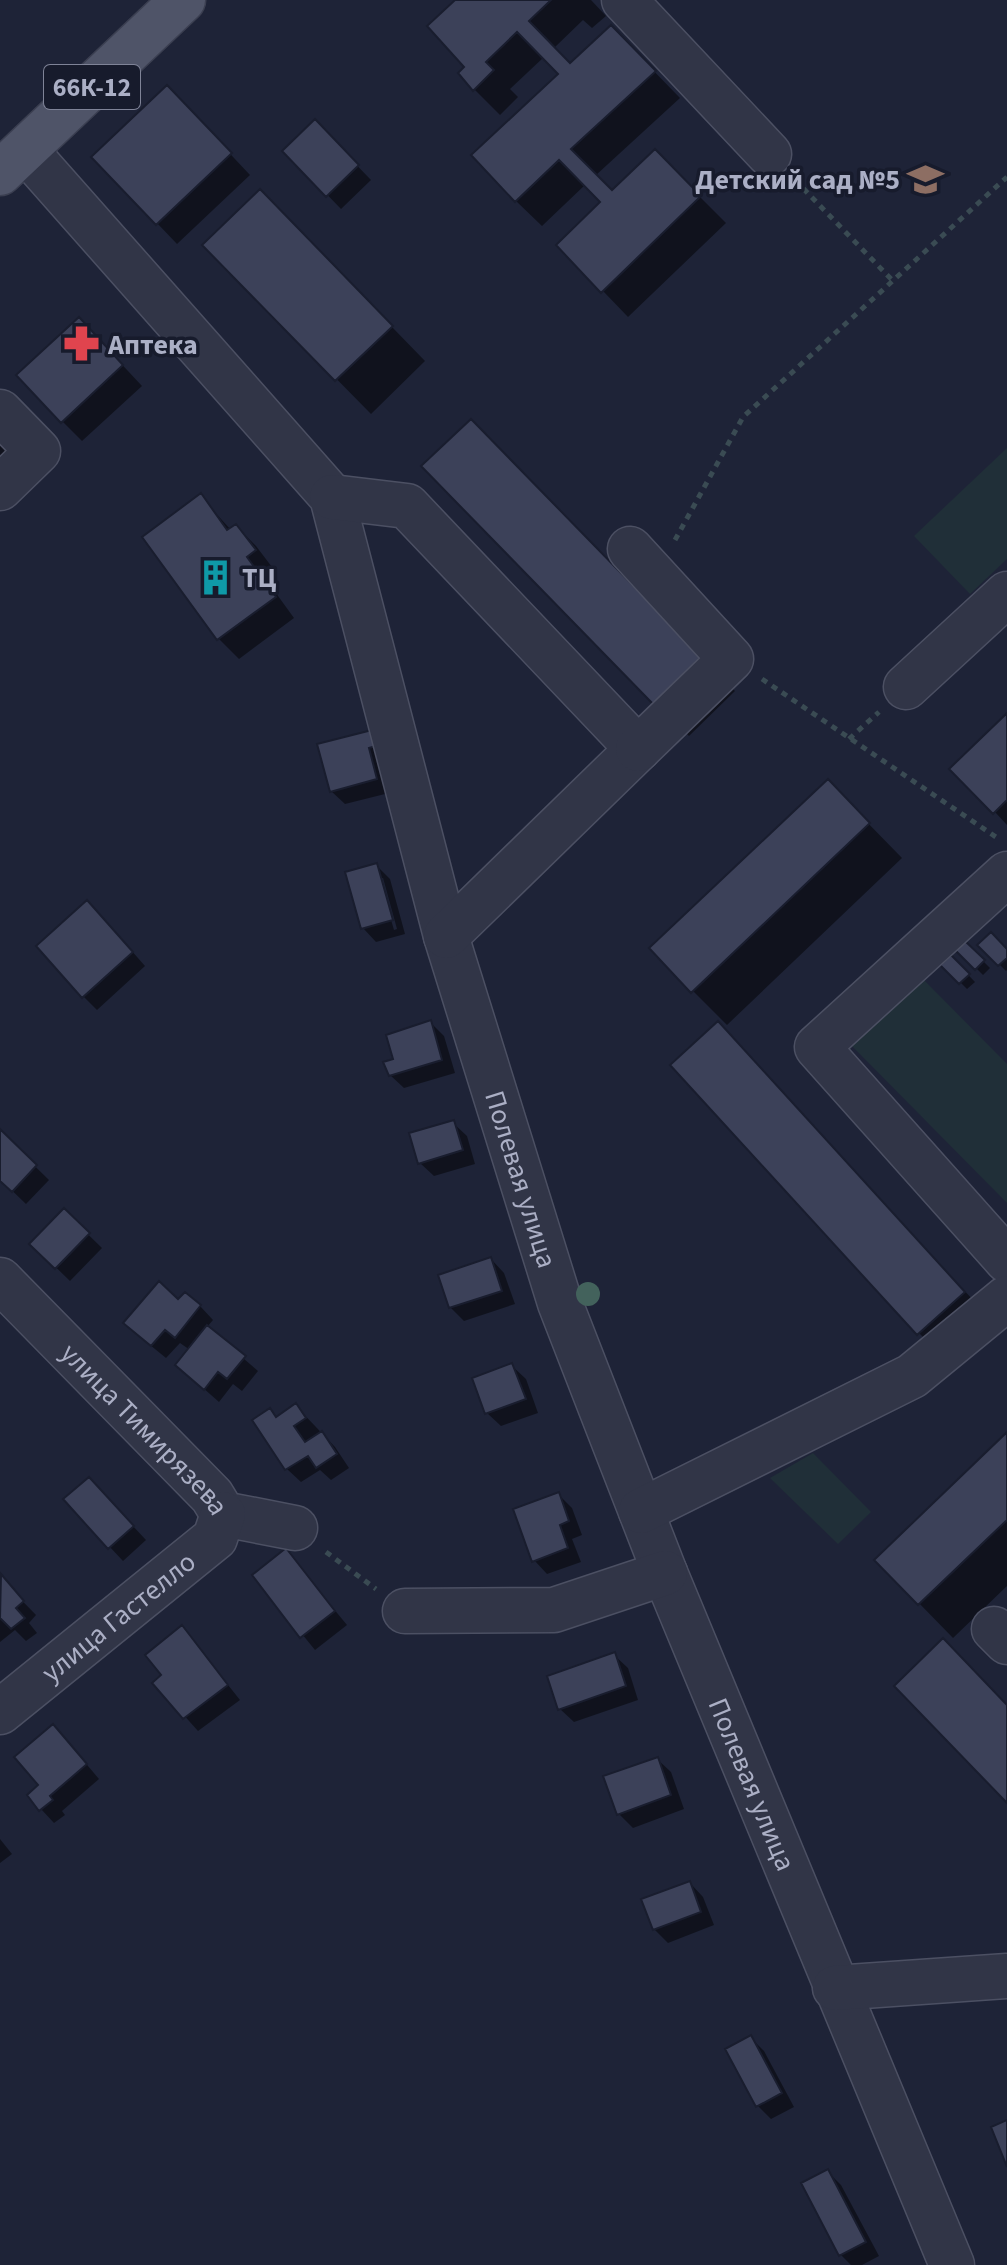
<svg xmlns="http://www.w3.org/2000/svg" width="1007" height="2265" viewBox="0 0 1007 2265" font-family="'Source Sans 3',sans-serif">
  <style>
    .green { fill: #202f38 }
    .shadow { fill: #0007; fill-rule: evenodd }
    .building { fill: #3c4159; stroke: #191d2e; stroke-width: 2 }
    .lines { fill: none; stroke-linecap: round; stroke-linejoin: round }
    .minor-casing { stroke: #4c5063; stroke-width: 47 }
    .major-casing { stroke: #3b3f51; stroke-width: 47 }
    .path { stroke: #3a4b53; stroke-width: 5; stroke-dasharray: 6 6; stroke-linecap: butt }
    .minor { stroke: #313547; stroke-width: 44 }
    .major { stroke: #4f5468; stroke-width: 44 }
    .tree { fill: #43625c }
    .labels { text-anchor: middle; stroke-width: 7; stroke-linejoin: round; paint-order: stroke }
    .shield { fill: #171b2c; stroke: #7f8397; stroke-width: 2 }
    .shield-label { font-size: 26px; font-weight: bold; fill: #abafc5 }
    .poi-label { font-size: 28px; font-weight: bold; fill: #abafc5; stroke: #171b2c; text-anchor: start }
    .street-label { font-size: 28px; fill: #abafc5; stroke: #171b2c }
  </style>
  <rect width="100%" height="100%" fill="#1e2337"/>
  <path class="green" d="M1007,448V559L970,594L914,536Z
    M920,976L1007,1064V1203L850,1044Z
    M813,1453L871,1512L838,1544L770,1478Z"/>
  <path class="shadow" d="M458,0H591L606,16L592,28L583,20L554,48L571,65L611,27L680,98L595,176L612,193L655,152L726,223L628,317L603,291V202L586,184L542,226L516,201L561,74L544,57L510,89L518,97L500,115L474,89L466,67Z
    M187,108L250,175L177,244L94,157Z
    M315,122L371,180L341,209L285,151Z
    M294,226L425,361L371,414L205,245Z
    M99,340L142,386L82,441L62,421Z
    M0,439L29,468L0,496Z
    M504,456L735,691L689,736L655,702Z
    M200,496L231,530L236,526L256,546L275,571L265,578L294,618L239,659L219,639Z
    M1007,715V825L995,812Z
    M371,732L389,793L345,804L331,791Z
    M861,816L902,858L727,1025L693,991Z
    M376,865L390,879L405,934L376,942L363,928ZM379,878H383L397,929L394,930Z
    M101,916L145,966L97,1010L83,996Z
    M965,943L990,968L983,975L958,950Z
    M980,945L1007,951V970L1006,971Z
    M951,957L975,982L967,989L943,965Z
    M430,1022L444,1036L455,1073L404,1088L390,1075L396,1060Z
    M718,1024L998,1327L953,1367L919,1333Z
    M453,1123L467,1136L475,1164L434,1176L420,1163Z
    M0,1132L49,1180L26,1204L0,1179Z
    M64,1211L102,1248L70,1281L32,1244Z
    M491,1259L504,1273L515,1304L464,1321L450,1307Z
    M179,1302L200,1306L213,1320L207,1327L258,1371L242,1391L233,1384L219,1402L177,1365L190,1350L180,1343L166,1358L139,1336Z
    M512,1366L526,1379L538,1413L501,1426L487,1413Z
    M296,1406L335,1447L349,1468L331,1480L320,1470L301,1482L287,1469L255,1420L270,1410L278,1418Z
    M1007,1435V1586L953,1638L877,1560Z
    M102,1493L146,1540L123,1561L66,1500Z
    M558,1494L572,1508L582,1535L572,1539L581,1562L547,1574L534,1560Z
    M286,1551L347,1625L315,1650L254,1575Z
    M0,1578L36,1615L29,1623L37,1633L26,1641L15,1630L0,1642Z
    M182,1627L240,1700L198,1731L155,1683L164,1676Z
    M614,1655L628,1668L638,1700L574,1722L560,1709Z
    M66,1740L99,1779L62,1811L65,1815L54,1823L41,1809L40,1785Z
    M657,1759L671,1772L684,1809L633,1828L619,1814Z
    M0,1839L12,1854L0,1863Z
    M690,1883L703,1897L714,1925L668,1943L654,1929Z
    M750,2037L764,2051L794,2107L771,2119L758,2106Z
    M828,2172L841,2185L879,2256L862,2265H851L841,2255L803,2184Z"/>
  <path class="building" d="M455,0H551L529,21L570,63L611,25L656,71L571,149L612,190L655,149L701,196L601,293L556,245L600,202L559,160L515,202L471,155L558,74L517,32L486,62L494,70L473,91L458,73L464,67L427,26Z
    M167,85L232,153L156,225L91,157Z
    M315,119L359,165L326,197L282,151Z
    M260,189L393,326L335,381L202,245Z
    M79,317L123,365L61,423L16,375Z
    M471,419L702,656L653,704L421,466Z
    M201,493L227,530L236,524L256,550L247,557L276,597L217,640L142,537Z
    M1007,713V800L993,814L949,769Z
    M372,730L376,746L369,748L377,779L330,792L317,744Z
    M828,779L870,823L691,993L649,948Z
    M377,863L393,920L361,929L345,872Z
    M87,900L133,952L82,998L36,946Z
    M991,932L1007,949V958L998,966L977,945Z
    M965,941L985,960L975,970L955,950Z
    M951,955L970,974L959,984L940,965Z
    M431,1020L442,1060L389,1076L383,1062L393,1059L386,1035Z
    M718,1021L965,1292L917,1335L670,1065Z
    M454,1120L463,1150L418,1164L409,1133Z
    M0,1129L37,1165L12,1192L0,1181Z
    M64,1208L90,1233L55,1269L29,1244Z
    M491,1257L502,1291L449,1308L438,1275Z
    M159,1281L178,1299L185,1292L201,1305L175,1338L165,1330L151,1346L123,1323Z
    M207,1325L246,1356L227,1379L218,1372L204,1390L175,1365Z
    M512,1363L526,1399L485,1414L472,1378Z
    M296,1403L306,1418L294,1426L305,1442L322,1431L337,1454L316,1468L308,1456L285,1470L252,1420L270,1408L276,1417Z
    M1007,1432V1520L918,1605L874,1560Z
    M89,1477L134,1526L108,1549L63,1499Z
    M559,1492L569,1521L560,1525L568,1548L532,1562L513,1509Z
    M286,1548L335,1611L300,1638L252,1575Z
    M1,1574L24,1601L16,1608L25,1618L11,1629L0,1618Z
    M182,1625L228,1685L183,1719L152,1683L161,1675L145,1655Z
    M943,1638L1007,1705V1803L894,1686Z
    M615,1652L626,1686L558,1710L547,1676Z
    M53,1724L87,1764L50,1796L53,1800L39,1811L27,1795L38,1785L14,1757Z
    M658,1757L671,1795L617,1815L603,1776Z
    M690,1881L701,1912L653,1930L641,1899Z
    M751,2035L782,2093L756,2107L725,2049Z
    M1007,2120V2167L991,2127Z
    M828,2169L866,2242L839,2256L801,2183Z"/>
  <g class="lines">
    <defs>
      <g id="minor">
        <path d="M624,0L769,154"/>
        <path id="s1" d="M26,151L332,497L446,936L560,1303L665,1573L952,2265"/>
        <path d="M0,412L38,451L0,488"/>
        <path d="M332,497L407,506L638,749L446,936"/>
        <path d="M630,549L731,659L638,749"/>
        <path d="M906,687L1007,594"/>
        <path d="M1007,874L817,1047L1007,1260"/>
        <path id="s2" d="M0,1280L212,1496L223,1514L295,1528"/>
        <path d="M641,1511L912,1376L1007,1298"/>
        <path d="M405,1611L554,1610L665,1573"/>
        <path d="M994,1629L1007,1642"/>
        <path id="s3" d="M0,1712L215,1538L223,1514"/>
        <path d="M835,1988L1007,1976"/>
      </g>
      <path id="major" d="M0,173L183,0"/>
    </defs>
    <use href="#minor" class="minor-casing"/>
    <use href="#major" class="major-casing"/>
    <path class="path" d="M795,180L893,281
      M675,540L743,417L1007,177
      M762,679L996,837
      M849,739L879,712
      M326,1552L376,1589"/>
    <use href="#minor" class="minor"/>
    <use href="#major" class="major"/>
  </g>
  <circle class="tree" cx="588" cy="1294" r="12"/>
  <defs>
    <symbol id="school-bare" viewBox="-9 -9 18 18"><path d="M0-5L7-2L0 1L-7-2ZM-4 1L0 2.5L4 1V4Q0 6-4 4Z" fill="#8d6e63" stroke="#171b2c" stroke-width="2.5" paint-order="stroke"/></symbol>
    <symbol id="pharmacy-bare" viewBox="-9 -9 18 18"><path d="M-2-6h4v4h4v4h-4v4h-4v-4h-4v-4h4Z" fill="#e0444e" stroke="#171b2c" stroke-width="2.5" paint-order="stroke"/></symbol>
    <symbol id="building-bare" viewBox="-9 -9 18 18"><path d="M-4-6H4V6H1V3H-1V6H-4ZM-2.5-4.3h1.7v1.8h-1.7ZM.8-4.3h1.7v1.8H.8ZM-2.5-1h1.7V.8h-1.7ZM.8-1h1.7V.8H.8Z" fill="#0f9aa8" stroke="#171b2c" stroke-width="2.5" paint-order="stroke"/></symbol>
  </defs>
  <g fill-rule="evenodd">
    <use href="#school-bare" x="900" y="154" width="51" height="51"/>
    <use href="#pharmacy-bare" x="56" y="318" width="51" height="51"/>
    <use href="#building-bare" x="190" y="552" width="51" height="51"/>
  </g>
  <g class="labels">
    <rect class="shield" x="44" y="65" width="96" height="44" rx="6"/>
    <g class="shield-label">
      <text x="92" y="96">66К-12</text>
    </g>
    <g class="poi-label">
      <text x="900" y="189" text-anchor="end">Детский сад №5</text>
      <text x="108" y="354">Аптека</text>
      <text x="242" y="587">ТЦ</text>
    </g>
    <g class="street-label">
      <text dy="10" stroke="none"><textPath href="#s1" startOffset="1170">Полевая улица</textPath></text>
      <text dy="10" stroke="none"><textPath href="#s2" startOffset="208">улица Тимирязева</textPath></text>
      <text dy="10" stroke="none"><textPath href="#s3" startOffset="152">улица Гастелло</textPath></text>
      <text dy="10" stroke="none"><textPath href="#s1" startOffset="1818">Полевая улица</textPath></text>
    </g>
  </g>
</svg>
